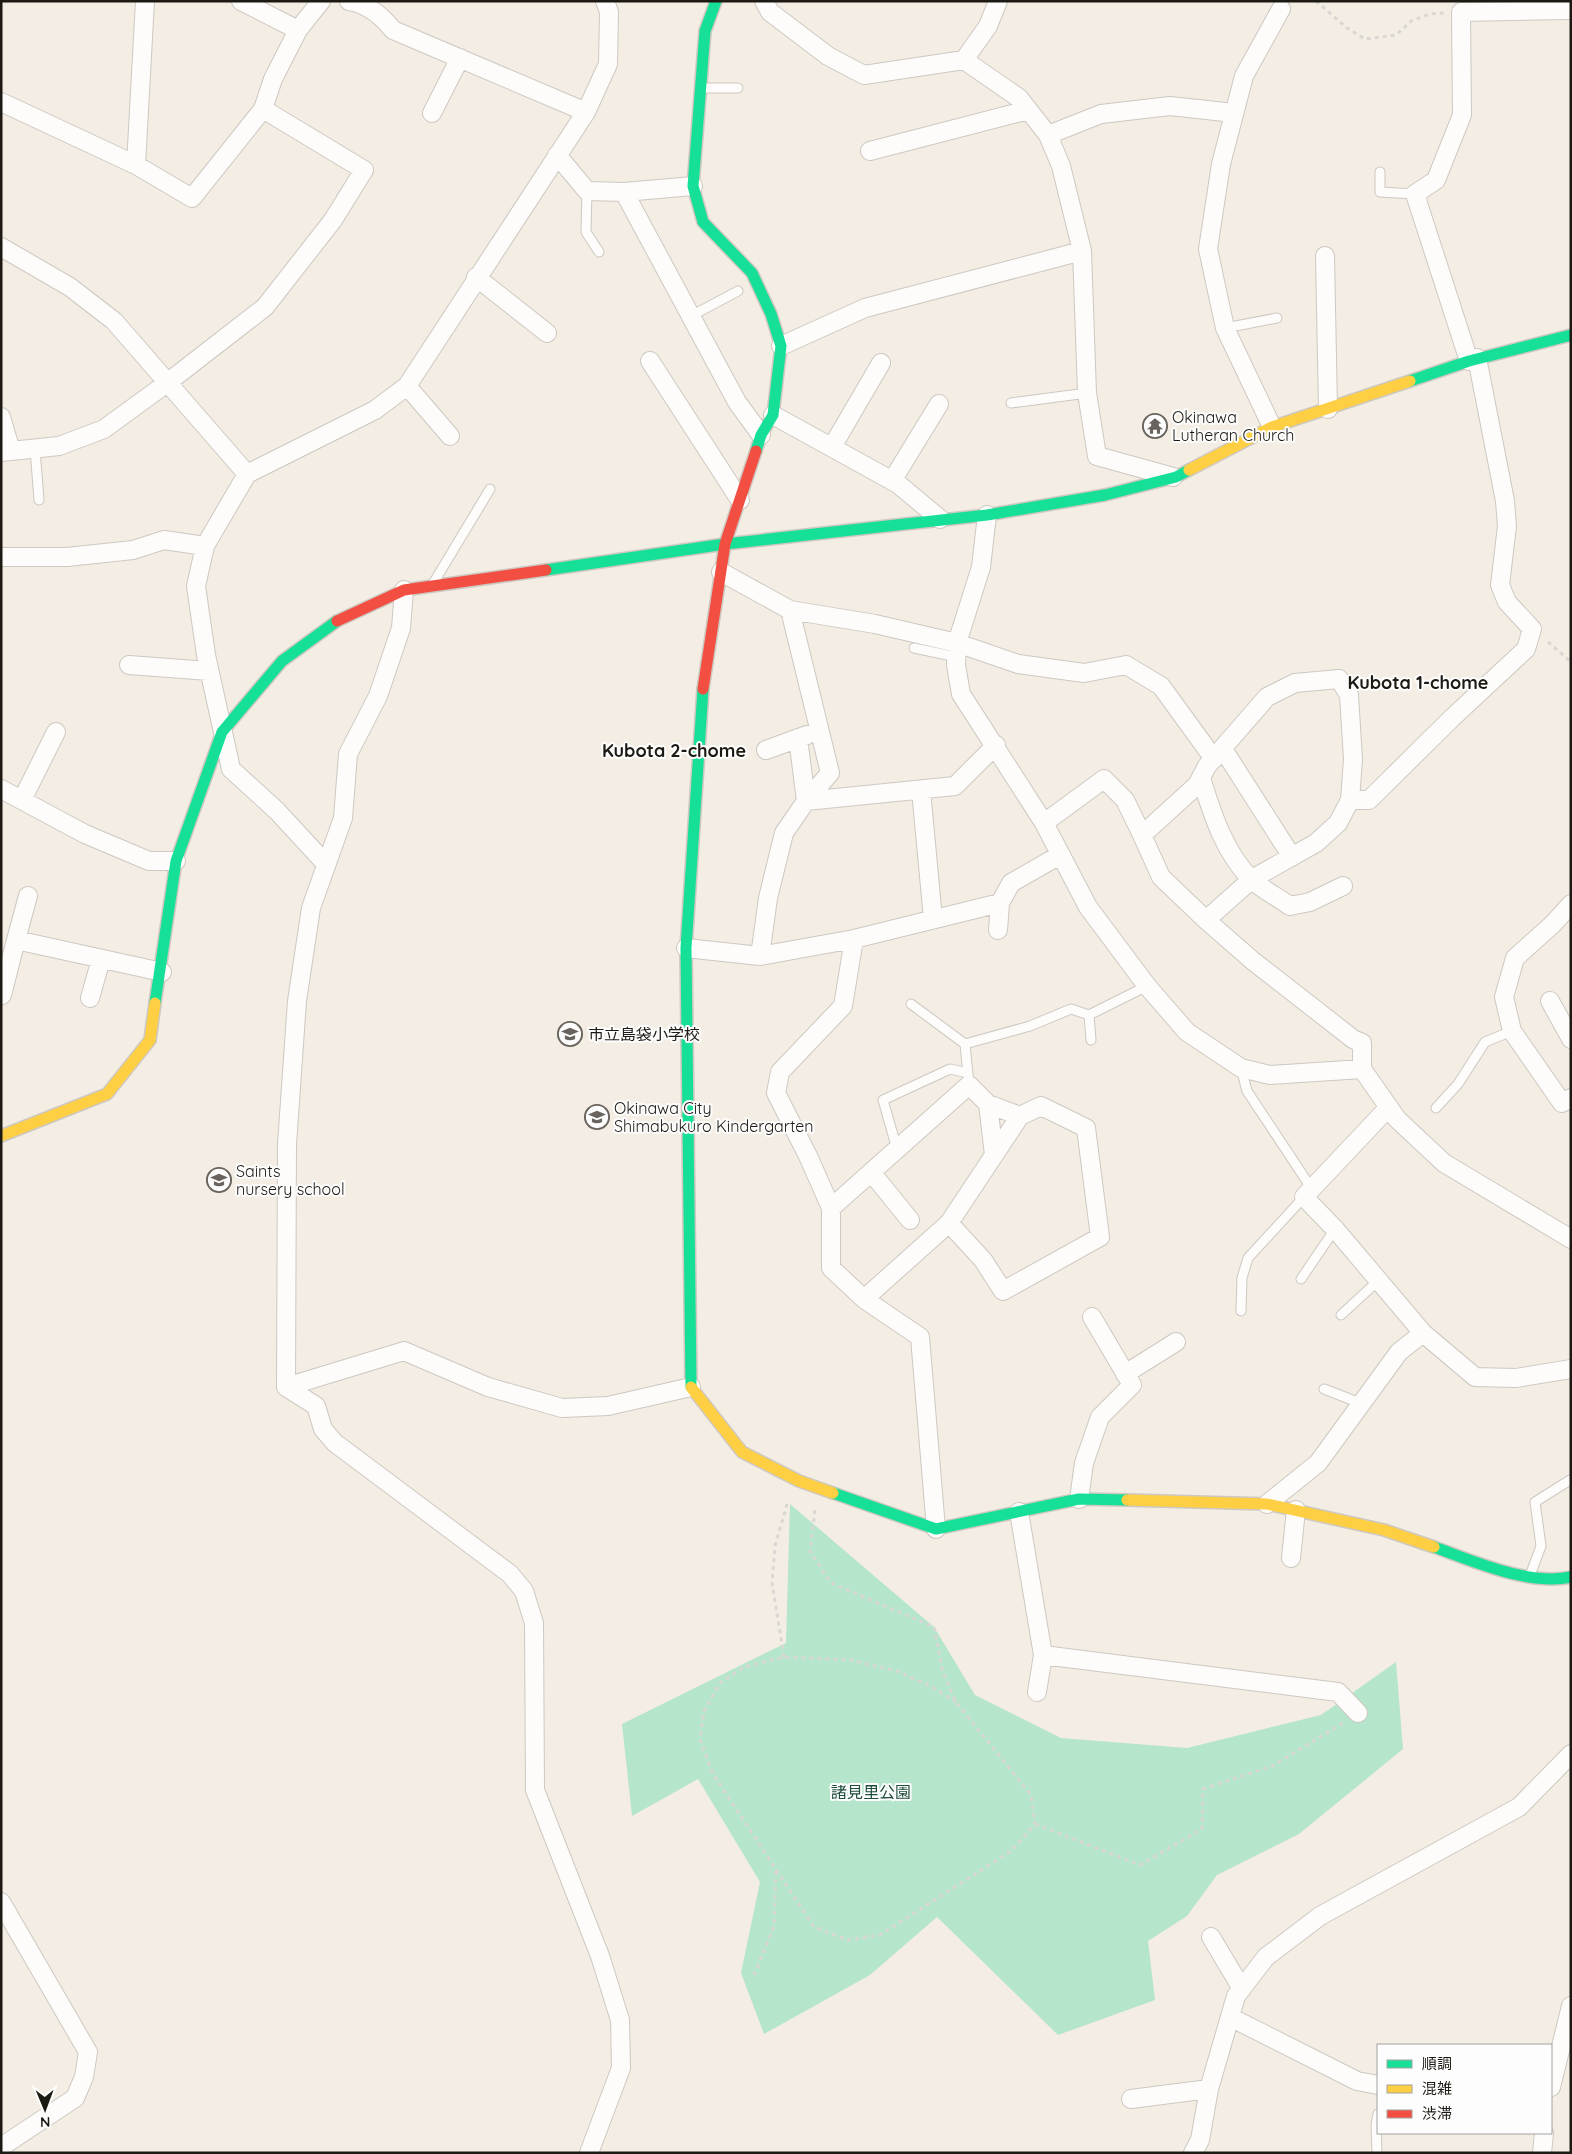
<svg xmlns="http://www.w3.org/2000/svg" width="1572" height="2154" viewBox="0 0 1572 2154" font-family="Quicksand,'Noto Sans JP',sans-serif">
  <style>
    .green { fill: #b5e5cb }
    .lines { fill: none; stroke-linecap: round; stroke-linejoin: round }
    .lane-casing { stroke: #cdc8c1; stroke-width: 11 }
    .street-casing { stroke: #cdc8c1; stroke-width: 20 }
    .fast-casing { stroke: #cdc8c1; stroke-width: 14 }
    .slow-casing { stroke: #cdc8c1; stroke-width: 14 }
    .jam-casing { stroke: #cdc8c1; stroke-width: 14 }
    .path { stroke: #d9d7d4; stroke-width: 3; stroke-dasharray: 4 4; stroke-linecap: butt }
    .lane { stroke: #fdfcfb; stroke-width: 9 }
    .street { stroke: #fdfcfb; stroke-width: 18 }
    .fast { stroke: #16e098; stroke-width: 11 }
    .slow { stroke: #ffcf43; stroke-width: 11 }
    .jam { stroke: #f24e42; stroke-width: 11 }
    .labels { text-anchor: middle; stroke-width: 4; stroke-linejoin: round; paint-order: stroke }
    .poi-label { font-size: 16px; fill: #1d1913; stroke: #fdfdfd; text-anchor: start }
    .park-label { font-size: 16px; fill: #214e3c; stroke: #fdfdfd }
    .neighbourhood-label { font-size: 18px; font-weight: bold; fill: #1d1913; stroke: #fdfdfd }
  </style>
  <rect width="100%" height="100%" fill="#f4ede3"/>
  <path class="green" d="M790,1504L934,1627L975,1695L1061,1738L1187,1748L1321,1715L1396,1662L1403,1749L1299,1834L1217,1875L1187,1916L1148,1941L1155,2000L1058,2035L937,1917L870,1975L764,2034L741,1973L760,1882L698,1779L632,1816L622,1724L786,1643Z"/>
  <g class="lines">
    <defs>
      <path id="lane" d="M703,88H738
        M1380,172V192L1415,194
        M587,191L586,232L599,252
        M691,316L738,291
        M1225,328L1277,318
        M1011,403L1087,393
        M35,449L39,500
        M434,582L490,489
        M914,648L957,657
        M911,1004L965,1044
        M1089,1015L1091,1040
        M1241,1068L1247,1091L1312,1189
        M969,1085L965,1044L1030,1026L1071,1009L1089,1015L1147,986
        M1436,1108L1458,1084L1485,1042L1512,1031
        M897,1149L883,1100L950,1069L968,1073
        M1301,1279L1335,1229
        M1241,1311L1242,1278L1248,1258L1304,1197
        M1341,1315L1379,1280
        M1324,1389L1360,1403
        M1531,1573L1541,1546L1535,1502L1570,1480
        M1377,2153L1376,2125L1378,2114"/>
      <path id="street" d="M349,1C368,4 382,16 393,30L586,112
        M764,1L770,12L828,56L864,75L964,60L1019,98L1048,135L1061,166L1082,251L1087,393L1097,456L1173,477
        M298,30L321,1
        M964,60L988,26L998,1
        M1,102L136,165L192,198L263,109L273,79L298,30L241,1
        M432,113L460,58
        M1048,135L1101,114L1170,106L1234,113
        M870,151L1028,110
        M557,155L587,191L624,192L693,186
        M136,165L145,1
        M624,192L737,402L761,435
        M1,247L70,287L114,321L247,474
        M1325,256L1328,409
        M476,277L547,333
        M781,346L865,308L1082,251
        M650,361L740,500
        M1469,361L1415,194L1436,180L1462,115L1461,12L1571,10
        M407,386L450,436
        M773,415L898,484L940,519
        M1,417L11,451
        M1272,427L1225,328L1208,249L1221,164L1244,76L1281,9
        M832,447L881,363
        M1,452L59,446L104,429L167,383L265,307L333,220L364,170L263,109
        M892,481L939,404
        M987,515L981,567L957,643L956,665L961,694L1044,823L1088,907L1147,986L1187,1032L1241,1068L1270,1075L1362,1069L1397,1119L1444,1163L1571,1239
        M1,557H67L133,550L164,540L205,546
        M721,572L790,610L875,624L957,643L1018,664L1084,673L1126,665L1161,686L1214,759
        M790,610L830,773L806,801
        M129,665L209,671
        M798,738L806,801
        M1223,749L1292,857
        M766,750L807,735
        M1201,778C1212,813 1224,852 1251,879C1262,889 1277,897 1290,906L1310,902L1343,886
        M1,789L85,834L149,861H176
        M921,790L933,919
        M22,800L56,732
        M1044,823L1104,779L1125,800L1142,835L1197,785L1207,766L1267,697L1295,683L1339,679L1349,695L1353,759L1350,800
        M1142,835L1161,877L1206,920
        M325,863L277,811L231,769L206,655L196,586L205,546L247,474L375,410L407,386L586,112L608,64L609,12L605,1
        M1571,904L1553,924L1515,958L1504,997L1512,1031L1562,1103L1571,1098
        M998,930L1000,903
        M854,939L843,1006L780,1072L776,1093L808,1156L831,1208V1268L864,1299L920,1337L936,1529
        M16,940L28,896
        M686,948L760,956L854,939L1000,903L1011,883L1060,855
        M760,956L768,898L784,833L806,801L955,786L996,745
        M2,995L16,940L162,972
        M90,998L101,959
        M1550,1001L1571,1039
        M1362,1069V1043L1353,1039L1253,961L1206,920L1252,879L1316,843L1338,823L1350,800H1369L1452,718L1526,649L1532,629L1507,602L1500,585L1507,526L1505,501L1477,358
        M988,1104L994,1155
        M1388,1108L1304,1197L1335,1229L1423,1333L1475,1377L1516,1378L1571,1369
        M871,1172L910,1220
        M831,1208L969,1085L988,1104L1020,1116L1041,1106L1086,1128L1100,1237L1003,1291L983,1260L949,1223L864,1299
        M949,1223L1020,1116
        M1125,1374L1176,1342
        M286,1387L316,1406L323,1429L335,1443L510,1574L524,1591L534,1623L535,1790L600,1956L620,2020L621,2068L589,2153
        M286,1387L287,1144L297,1001L311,908L343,818L348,754L378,696L401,628L404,590
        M286,1387L404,1351L488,1387L562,1408L608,1406L691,1387
        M1079,1499L1084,1463L1100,1417L1132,1385L1092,1317
        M1267,1504L1318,1463L1399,1352L1423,1333
        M1019,1512L1043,1655L1338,1692L1358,1713
        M1291,1558L1296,1510
        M1037,1692L1043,1655
        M1,1902L88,2052L84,2077L75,2098L1,2147
        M1211,1937L1242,1989
        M1230,2017L1357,2081L1378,2085
        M1551,2087L1571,2006
        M1131,2099L1209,2089
        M1193,2153L1200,2140L1209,2089L1236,1996L1266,1957L1320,1916L1519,1807L1571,1754
        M1542,2153L1544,2133"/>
      <path id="fast" d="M716,1L705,31L693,186L703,222L752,273L771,314L781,346L773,415L761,435L756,451
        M1410,381L1469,361L1571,335
        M546,570L725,544L987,515L1105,495L1176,477L1189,470
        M155,1003L176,861L222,732L282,661L337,621
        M691,1387L686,948L703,689
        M833,1493L936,1529L1079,1499L1127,1500
        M1434,1547C1473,1561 1529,1586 1571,1577"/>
      <path id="slow" d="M1189,470L1272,427L1410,381
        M1,1136L107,1094L150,1040L155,1003
        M691,1387L742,1452L799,1481L833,1493
        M1127,1500L1267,1504L1384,1530L1434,1547"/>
      <path id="jam" d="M337,621L404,590L546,570
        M703,689L725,544L756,451"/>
    </defs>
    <use href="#lane" class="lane-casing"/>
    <use href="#street" class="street-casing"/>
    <use href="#fast" class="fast-casing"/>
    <use href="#slow" class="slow-casing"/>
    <use href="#jam" class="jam-casing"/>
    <path class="path" d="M1316,1L1347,28L1365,39L1396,35L1411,21L1430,14L1444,13
      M1548,642L1571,662
      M815,1510L810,1551L831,1583L934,1627L943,1673L956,1702L1031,1795L1035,1824L1011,1851L880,1935L848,1940L814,1927L713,1774L700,1739L704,1711L720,1683L744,1667L784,1657L850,1660L897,1671L932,1687L956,1702
      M784,1657L772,1583L775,1546L788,1501
      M1035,1824L1140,1865L1202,1829L1203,1789L1272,1766L1343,1723
      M754,1975L774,1926L776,1870"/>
    <use href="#lane" class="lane"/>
    <use href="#street" class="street"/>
    <use href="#fast" class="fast"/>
    <use href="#slow" class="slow"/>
    <use href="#jam" class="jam"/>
  </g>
  <defs>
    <symbol id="temple-ring" viewBox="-11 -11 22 22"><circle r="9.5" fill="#fdfdfd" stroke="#68635c" stroke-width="1.5"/><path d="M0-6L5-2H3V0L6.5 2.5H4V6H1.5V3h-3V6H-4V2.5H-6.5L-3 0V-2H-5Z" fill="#68635c"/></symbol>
    <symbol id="school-ring" viewBox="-11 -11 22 22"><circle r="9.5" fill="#fdfdfd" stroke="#68635c" stroke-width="1.5"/><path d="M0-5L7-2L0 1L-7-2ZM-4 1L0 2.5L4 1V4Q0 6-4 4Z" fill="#68635c"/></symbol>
  </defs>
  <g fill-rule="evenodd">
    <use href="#temple-ring" x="1141" y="412" width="28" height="28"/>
    <use href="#school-ring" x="556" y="1020" width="28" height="28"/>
    <use href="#school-ring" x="583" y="1103" width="28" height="28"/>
    <use href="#school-ring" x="205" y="1166" width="28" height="28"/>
  </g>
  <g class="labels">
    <g class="poi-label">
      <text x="1172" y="423">Okinawa<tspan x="1172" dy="18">Lutheran Church</tspan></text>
      <text x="588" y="1040">市立島袋小学校</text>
      <text x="614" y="1114">Okinawa City<tspan x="614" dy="18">Shimabukuro Kindergarten</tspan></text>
      <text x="236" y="1177">Saints<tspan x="236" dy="18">nursery school</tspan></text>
    </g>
    <g class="park-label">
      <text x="871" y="1798">諸見里公園</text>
    </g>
    <g class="neighbourhood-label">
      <text x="1418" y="689">Kubota 1-chome</text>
      <text x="674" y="757">Kubota 2-chome</text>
    </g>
  </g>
  <rect width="1572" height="2154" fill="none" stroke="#1d1913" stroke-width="5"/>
  <rect x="1377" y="2044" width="175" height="90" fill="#fdfdfd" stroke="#a3a29f"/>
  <rect x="1387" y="2060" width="25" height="8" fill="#16e098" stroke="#a3a29f"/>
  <text x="1422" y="2069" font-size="15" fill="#1d1913">順調</text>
  <rect x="1387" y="2085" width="25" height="8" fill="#ffcf43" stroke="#a3a29f"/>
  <text x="1422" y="2094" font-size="15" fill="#1d1913">混雑</text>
  <rect x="1387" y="2110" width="25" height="8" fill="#f24e42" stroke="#a3a29f"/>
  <text x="1422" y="2119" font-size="15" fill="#1d1913">渋滞</text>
  <g transform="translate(45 2109) rotate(179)" stroke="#fdfdfd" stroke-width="4" paint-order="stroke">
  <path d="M0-4L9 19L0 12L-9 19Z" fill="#1d1913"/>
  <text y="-8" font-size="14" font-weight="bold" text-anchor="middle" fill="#1d1913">N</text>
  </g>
</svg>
